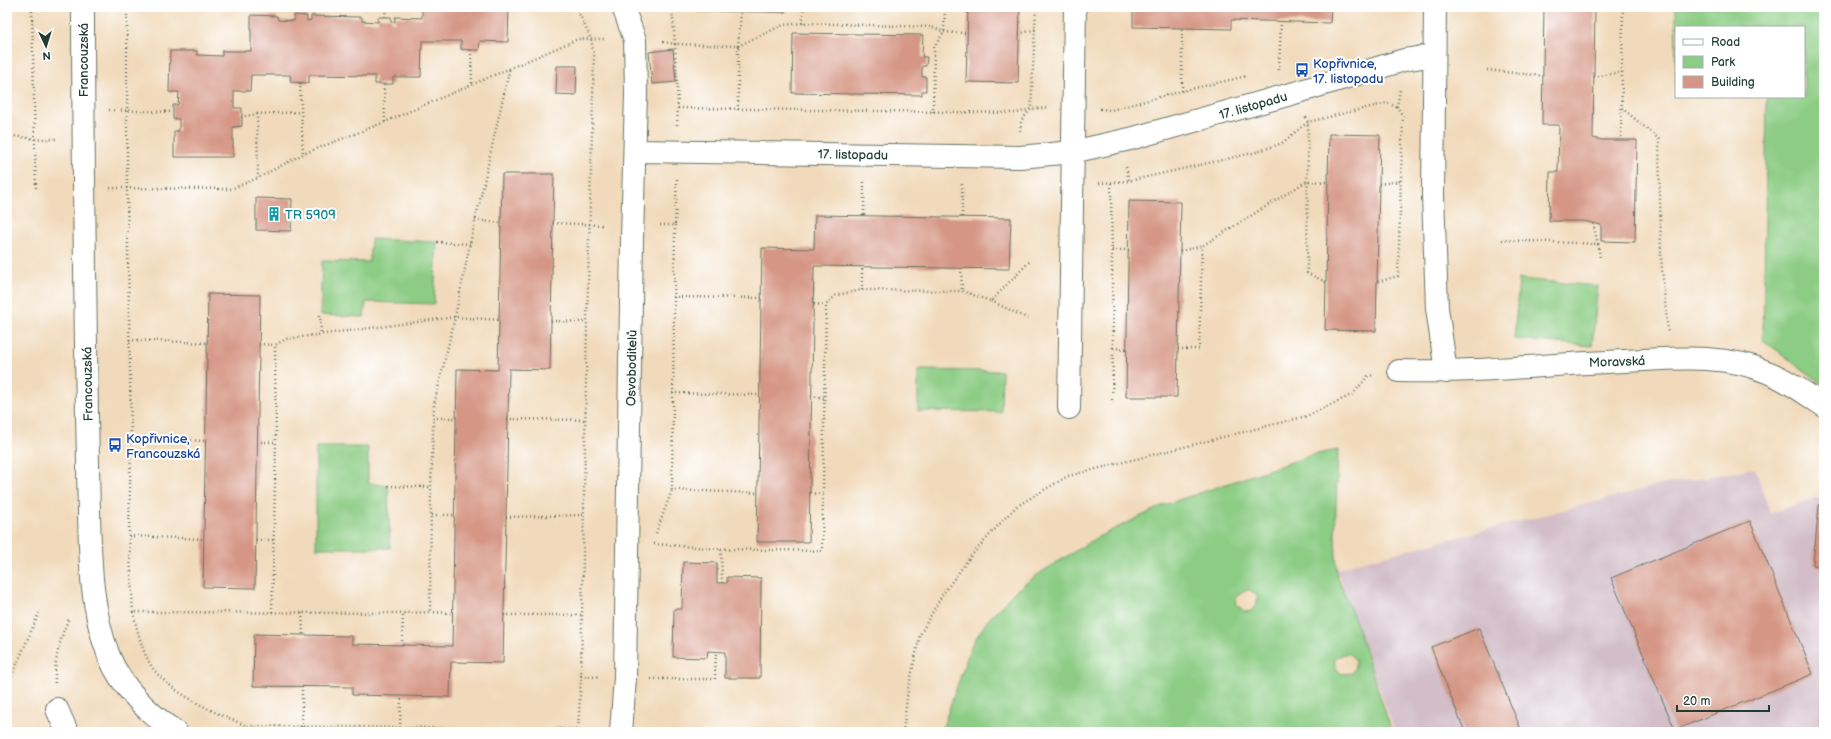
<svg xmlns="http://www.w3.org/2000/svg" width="1831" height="739" viewBox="0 0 1831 739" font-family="'Balsamiq Sans',sans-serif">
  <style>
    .industrial { fill: #d2bdc8 }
    .green { fill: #8ccc84; stroke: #56845c; fill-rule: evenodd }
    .building { fill: #d59685 }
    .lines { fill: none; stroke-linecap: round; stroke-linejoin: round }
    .minor-casing { stroke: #687463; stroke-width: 24 }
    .path { stroke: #687463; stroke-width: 2.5; stroke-dasharray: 1 3; stroke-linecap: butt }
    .minor { stroke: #fff; stroke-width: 22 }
    .labels { text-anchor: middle; stroke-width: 4; stroke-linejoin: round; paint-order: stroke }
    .street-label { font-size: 13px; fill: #1f3d34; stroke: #fff }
    .transit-label { font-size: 13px; fill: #164399; stroke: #fff; text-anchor: start }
    .culture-label { font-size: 13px; fill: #0d838f; stroke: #fff; text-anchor: start }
  </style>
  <rect width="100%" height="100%" fill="#fff"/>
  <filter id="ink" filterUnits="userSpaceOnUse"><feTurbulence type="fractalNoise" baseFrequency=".025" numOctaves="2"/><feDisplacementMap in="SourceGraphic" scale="8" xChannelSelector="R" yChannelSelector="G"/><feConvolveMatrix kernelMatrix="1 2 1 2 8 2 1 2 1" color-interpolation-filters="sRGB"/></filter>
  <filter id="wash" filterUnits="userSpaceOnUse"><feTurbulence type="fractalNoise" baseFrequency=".012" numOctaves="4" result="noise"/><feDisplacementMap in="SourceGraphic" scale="16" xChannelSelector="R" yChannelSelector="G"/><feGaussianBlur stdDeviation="0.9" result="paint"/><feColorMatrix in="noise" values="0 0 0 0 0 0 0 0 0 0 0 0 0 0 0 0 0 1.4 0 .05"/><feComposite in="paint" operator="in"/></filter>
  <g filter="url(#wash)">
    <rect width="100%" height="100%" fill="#f1dabb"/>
    <path class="industrial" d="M1755,468L1770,513L1824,495V732H1806L1804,723L1800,732H1395L1337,570L1353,564L1661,485Z"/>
    <path class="green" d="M1676,7H1824V385L1763,340L1767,97H1804V27H1676V85Z
      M371,239L437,242L434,304L366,302L364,317L320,315L322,261L369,262Z
      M1519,279L1598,286L1592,346L1514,339Z
      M918,370L1002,371L1001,412L918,411Z
      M316,447H368V483L388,486L390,548H316Z
      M1338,450L1335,535L1337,576L1355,620L1392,732H941L972,644L988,620L1014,592L1040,573L1096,538L1164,505L1312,455ZM1250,590L1257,595V605L1251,611L1245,612L1237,605L1236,598L1242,591ZM1344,654H1349L1355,659V667L1352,673L1342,674C1336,669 1334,666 1335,658Z"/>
    <g id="blocks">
      <path class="building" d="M422,7H509L508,42L480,41L479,50H471L461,49V41H422L421,77H393V84H375V76L309,75V83L291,82L290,75H251L250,91H234V108H242V126L233,127V157H174V131H179V119H173V105H178L179,92H169L170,51H197V55L222,56V51H251V15L277,16L278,20L294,21V15L307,16V21L311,20V16L362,17V21L378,22V17H391V22H395V17L422,18Z
        M695,7H787L785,12L697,11Z
        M968,7H1020L1018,83L966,82Z
        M1133,7H1331L1330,23L1231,20V29L1133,27Z
        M1544,7H1595L1593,138L1602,140H1637L1635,242L1601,241V225L1584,221H1549L1550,172H1558L1559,125H1542Z
        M793,33L923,35L922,57H927L926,66H922V77H926V91H922V95L792,93Z
        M673,49L676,82L652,84L649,52Z
        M557,66H577L576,95L556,94Z
        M1329,134L1380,135L1376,331L1325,330Z
        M502,174H554L550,370L509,369L503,663L451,662L450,697L352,695V687L253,686L254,634L352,636V644L452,646L457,369L498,370Z
        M256,198L292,199L291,231L256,230Z
        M1129,201L1181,202L1177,397H1126Z
        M815,215L1011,218L1009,269L814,266L809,542H757L762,248L814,249Z
        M208,294L260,295L255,588L203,587Z
        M1819,505H1824V567L1813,565Z
        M1750,521L1813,674L1675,730L1611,578Z
        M683,562L717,563V583H727V577L761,578L760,678H725V652L708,651L707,658L673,657L674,609H682Z
        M1479,628L1522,732H1465L1431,647Z
        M1823,709L1824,732H1820L1822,720Z"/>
    </g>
  </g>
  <g filter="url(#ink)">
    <use href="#blocks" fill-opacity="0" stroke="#687463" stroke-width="1"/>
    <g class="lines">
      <defs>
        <path id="minor" d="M83,7C83,143 85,280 87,416C88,448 88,479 89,511C90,560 91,611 109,656C121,687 149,714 176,732
          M1435,7L1433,195L1437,308L1446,372
          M635,151L1020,157L1072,152L1130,139L1298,92L1404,60L1434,55
          M1399,371C1475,373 1550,364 1626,361C1672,359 1723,353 1767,372C1788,380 1806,394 1824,406
          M1069,408L1075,7
          M57,709L67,732
          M621,732L625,678L632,239L636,94L635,40L623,7"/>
      </defs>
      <use href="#minor" class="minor-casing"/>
      <path class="path" d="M32,7L36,191
        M127,7V189L131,438L129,536L133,612L403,613L430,612L431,487L434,405L455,317L470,244L510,67
        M576,7L591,39L594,56L587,322L581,676L578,732
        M301,16V7
        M385,17L386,7
        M803,23V7
        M1019,34L1036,29
        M663,42L675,44L672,7
        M471,50L472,84
        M1279,70L1281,22
        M1487,70L1543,76
        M1594,77L1622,72
        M300,83L303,154
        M384,85L385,122
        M1182,91V28
        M1397,107L1400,89
        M678,108L1017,113L1031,109L1047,108
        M1622,108L1659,139L1661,258L1668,333
        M1100,109L1111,110L1182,91L1247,76
        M109,110L173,112
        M738,110V46L741,12
        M933,112L934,47L944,32L945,7
        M257,114L301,112
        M241,117L257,114L258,178
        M1306,117L1308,122L1307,273L1326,282
        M677,125L678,108L675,44L738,46L783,25L803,23L932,27L944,32L968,33
        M1020,131L1021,121L1031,109L1036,7
        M7,135L34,139H57
        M1621,137L1623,7
        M1126,167L1129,181
        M1099,183L1129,181L1257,152L1282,143L1308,122L1387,103L1397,107L1403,116L1398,276L1377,282
        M1111,183L1113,348L1112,407
        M1379,184L1401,181
        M110,188L231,189L258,178L303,154L385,122L578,39H606
        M864,215V182
        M962,217V183
        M475,220L501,223
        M553,223L605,225
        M660,225H675L677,178
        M675,225L672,490L758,493
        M1502,240L1598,244L1593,223
        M437,242L470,244
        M1598,244L1600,258
        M1112,250H1129
        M1180,251L1202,246L1307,181L1328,182
        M961,268L962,291
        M862,290V267
        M673,297L762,298
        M991,301L1029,319
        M814,304L826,305
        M320,315L321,334
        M551,321L587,322
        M129,340L208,343
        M259,344L275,345
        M1113,348L1127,349
        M1178,349H1199L1202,246
        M672,393L760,395
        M811,396L825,398
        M433,418H456
        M507,419L586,420
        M131,438L206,441
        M257,442H276
        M388,486L431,487
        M810,493L824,494
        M432,515H454
        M506,517L583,515
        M656,533L672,490
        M129,536L204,539
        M256,540H274
        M654,544L721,549L722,583
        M721,549L822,551L826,305L836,295L862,290L962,291L991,301L1030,261
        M133,612C137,629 141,647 149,662C163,690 220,716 248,726L578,729
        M272,612L276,442L275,345L286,339L455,317L500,320
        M430,612L452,613
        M302,613L303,635
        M504,615H582
        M402,645L403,613
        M581,676L598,677
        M651,679H715L716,651
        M55,683C54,661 60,638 69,618
        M7,695V687L39,613
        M302,727V686
        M400,728L401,696
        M903,732L908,690L920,635L942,595L971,556L1005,518L1017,506L1068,476L1307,416L1353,394L1368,376L1373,375"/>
      <use href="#minor" class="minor"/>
    </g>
  </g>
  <defs>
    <symbol id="bus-bare" viewBox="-9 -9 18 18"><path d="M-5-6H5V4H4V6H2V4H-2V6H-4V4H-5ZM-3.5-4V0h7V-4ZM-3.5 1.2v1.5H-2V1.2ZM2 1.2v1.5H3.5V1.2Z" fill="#1a4fb4" stroke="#fff" stroke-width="2.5" paint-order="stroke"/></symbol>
    <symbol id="building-bare" viewBox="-9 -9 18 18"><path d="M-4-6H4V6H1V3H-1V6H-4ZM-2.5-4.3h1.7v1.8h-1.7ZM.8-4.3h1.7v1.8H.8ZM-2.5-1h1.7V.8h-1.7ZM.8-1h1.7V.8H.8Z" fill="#0f9aa8" stroke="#fff" stroke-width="2.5" paint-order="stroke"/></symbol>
  </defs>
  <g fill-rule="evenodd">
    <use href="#bus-bare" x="1292" y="60" width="20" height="20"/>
    <use href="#building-bare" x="264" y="204" width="20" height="20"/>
    <use href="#bus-bare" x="105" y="435" width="20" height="20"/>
  </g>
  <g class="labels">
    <g class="street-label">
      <text transform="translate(83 60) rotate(-90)" y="5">Francouzská</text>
      <text transform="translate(1253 105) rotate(-16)" y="5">17. listopadu</text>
      <text transform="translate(853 154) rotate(1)" y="5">17. listopadu</text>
      <text transform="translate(1617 361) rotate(-2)" y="5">Moravská</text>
      <text transform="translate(631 368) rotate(-89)" y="5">Osvoboditelů</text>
      <text transform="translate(87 384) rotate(-91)" y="5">Francouzská</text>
    </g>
    <g class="transit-label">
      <text x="1313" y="68">Kopřivnice,<tspan x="1313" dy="15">17. listopadu</tspan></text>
      <text x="126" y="443">Kopřivnice,<tspan x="126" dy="15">Francouzská</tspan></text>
    </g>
    <g class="culture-label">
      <text x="285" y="219">TR 5909</text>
    </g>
  </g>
  <rect width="1831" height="739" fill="none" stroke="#fff" stroke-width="24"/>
  <rect x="1675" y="26" width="130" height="72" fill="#ffffff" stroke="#a5b1ae"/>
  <rect x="1683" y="39" width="20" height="6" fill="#ffffff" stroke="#a5b1ae"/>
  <text x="1711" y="46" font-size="12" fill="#1f3d34">Road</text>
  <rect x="1683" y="56" width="20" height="12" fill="#8ccc84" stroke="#a5b1ae"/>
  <text x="1711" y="66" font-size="12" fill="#1f3d34">Park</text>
  <rect x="1683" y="76" width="20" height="12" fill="#d59685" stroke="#a5b1ae"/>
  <text x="1711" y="86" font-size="12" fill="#1f3d34">Building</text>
  <g transform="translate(46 46) rotate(176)" stroke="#ffffff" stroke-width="3" paint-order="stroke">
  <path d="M0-3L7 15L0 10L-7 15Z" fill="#1f3d34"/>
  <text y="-6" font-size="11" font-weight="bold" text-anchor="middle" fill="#1f3d34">N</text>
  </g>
  <path d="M1677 705v6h92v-6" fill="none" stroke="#1f3d34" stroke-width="2"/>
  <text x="1683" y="705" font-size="12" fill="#1f3d34" stroke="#ffffff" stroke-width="3" paint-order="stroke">20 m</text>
</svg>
